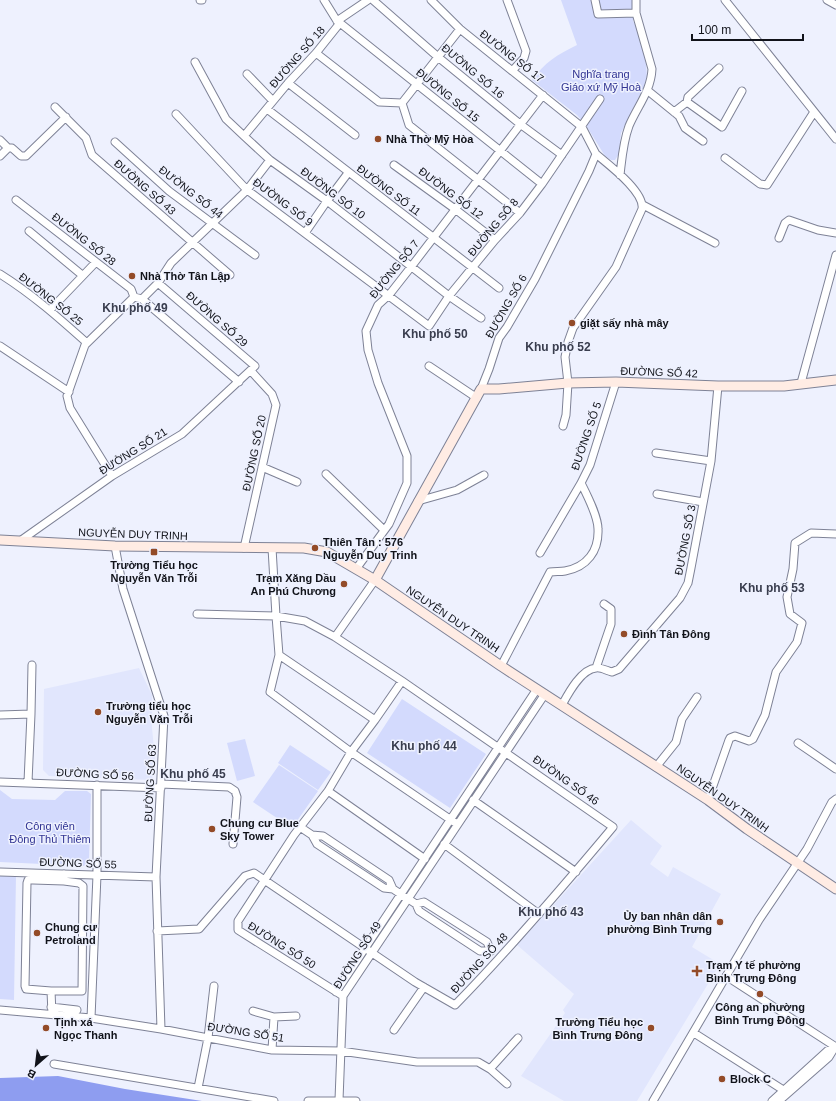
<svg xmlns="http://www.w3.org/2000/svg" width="836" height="1101" viewBox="0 0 836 1101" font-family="Helvetica,sans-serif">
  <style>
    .built { fill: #e1e6fd }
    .green { fill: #d3dafd }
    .water { fill: #8e9df0 }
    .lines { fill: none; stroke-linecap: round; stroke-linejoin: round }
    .street-casing { stroke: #7e8296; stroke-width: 9 }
    .secondary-casing { stroke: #7e8296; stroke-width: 11 }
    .street { stroke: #fff; stroke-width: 7 }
    .secondary { stroke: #ffece4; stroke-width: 9 }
    .poi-dot { fill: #934b28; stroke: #eef1fe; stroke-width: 1.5 }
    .labels { text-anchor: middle; stroke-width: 3; stroke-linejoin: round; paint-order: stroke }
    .street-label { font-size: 11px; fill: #11131a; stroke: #eef1fe }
    .park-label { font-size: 11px; fill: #313493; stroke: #eef1fe }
    .poi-label { font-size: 11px; font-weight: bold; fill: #11131a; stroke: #eef1fe; text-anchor: start }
    .neighbourhood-label { font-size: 12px; font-weight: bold; fill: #393d4e; stroke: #eef1fe }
  </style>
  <rect width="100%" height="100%" fill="#eef1fe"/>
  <path class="built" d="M139,668L152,695V728L155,758L152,780L49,776L43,770L44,689Z
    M631,820L662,846L650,864L668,877L673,867L721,894L692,947L720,964L637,1101H564L521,1076L565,1013L563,1010L574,994L517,945Z"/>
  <path class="green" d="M561,0H633V21L637,28L641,41L646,64L647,76L644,87L621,133L619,154L615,160H611L605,156L587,127L577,115L532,80C544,63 558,54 577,45Z
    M402,699L486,754L450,808L367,753Z
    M245,739L255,776L237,781L227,743Z
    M290,745L331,772L318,790L278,763Z
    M279,765L318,791L292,828L253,802Z
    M0,790L12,799L55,800L65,791H87L91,794L89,861L84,866L0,862Z
    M0,874L16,875L14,1000L0,999Z"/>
  <path class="water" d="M58,1076L125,1089L202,1101H0V1078Z"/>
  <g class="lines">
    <defs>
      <path id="street" d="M200,0H202
        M324,0L337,21
        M373,0L438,57L520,124L562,155
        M431,0L460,29L582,127L596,154L589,171L535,279L507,327L499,338L489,369L481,389
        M507,0L526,51L524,58L512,71
        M595,0L598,14L636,13
        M725,0L836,139
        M827,0L836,5
        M340,23L542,184
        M316,53L379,102L402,103L409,125L520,213
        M195,62L226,119L244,136L270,160L327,201L449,296L481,318
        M247,74L273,101
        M288,83L355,135
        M647,90L679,116L685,128L703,141
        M687,102L688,97L719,68
        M402,103L460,29
        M55,107L86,138L92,155L230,275
        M267,109L499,288
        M674,112L687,102L722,127L742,91
        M176,114L247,190L429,326L449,296L495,240L520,213L542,184L600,99
        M244,136L288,83L316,53L340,23L337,21L368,0
        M0,140L8,148H12L21,156H26L66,117
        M115,142L169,191L255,255
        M0,156L8,148
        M725,158L760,184L767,185L814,112
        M394,165L455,209L495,240
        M620,175C622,158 623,142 629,126C637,107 651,91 652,69L636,13V0
        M16,200L131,289L134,297
        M643,205L715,243
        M29,231L82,275
        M305,233L327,201L348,173
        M779,238L785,223L789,220L818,230L836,233
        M0,274C32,294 59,318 87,343
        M158,283L171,263L247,190L270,160
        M50,310L96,262
        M0,346L69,392
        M429,366L477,398
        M801,383L836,255
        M563,426L566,415L568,383L565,357L568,342L573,328L616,267L642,209C645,192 609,165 596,154
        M656,453L711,461
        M262,467L297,482
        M326,474L384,530
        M112,476L70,408L67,396L85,345L134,297L142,299L239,382
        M657,494L703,502
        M418,501L457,490L484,475
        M20,541L112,476L182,434L255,366L158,283L142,299
        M115,546L123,589L164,716L156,877L161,1029
        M244,548L276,405L272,394L251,371
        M540,553L581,483
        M356,569L389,524L407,483V456L378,383L368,350L366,331L378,305L389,295L411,267L543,95
        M197,614L276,616L272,548
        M335,637L375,580
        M279,655L375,720
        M501,666L550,572C555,571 560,572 565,571C587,567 599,551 598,529C598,516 587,495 581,483L590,465L616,382
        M596,668L611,624V609L604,604
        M562,705C568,694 581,669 596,668C601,667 607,671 612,672L619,669L680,598L688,583L691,568L711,461L718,386
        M0,715L31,714
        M798,743L836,769
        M656,767L676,742L682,719L697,697
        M0,782L161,788
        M28,782L31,714L32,665
        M161,784L229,787L235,791L237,797L233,844
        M328,791L425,859
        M473,800L576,872
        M708,800L729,740L730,738L735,736L749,741L753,739L765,715L776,672L797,642L802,623L790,614L787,597L793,569L795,543L811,533L836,534
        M300,827L312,835L317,844L384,888L393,889L416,904
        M312,835L323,836L389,880L393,889
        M444,844L539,914
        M0,872L156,877
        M416,904L424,902L487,942L491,951
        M416,904L419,911L480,951H491
        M157,931L199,929L245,876L254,873L415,982L455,1005C511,948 562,888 613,827L402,681L375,720L351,752L457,824
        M726,976L836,1047
        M51,991H82L83,886L79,883L64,881
        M336,992L537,689
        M343,996L238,930V921L294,835L328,791L351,752L270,692L279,655L276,616L305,621L335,637L402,681
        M51,1007L77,1010
        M0,1010L91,1018L161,1029L272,1050L341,1051L417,1062H478L490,1069L507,1084
        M253,1011L274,1017L296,1016
        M52,1014L51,991L26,989L25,986L27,883L28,880H33L64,881V874
        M91,1018L97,875V785
        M394,1030L424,987
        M694,1033L788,1093
        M272,1050L274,1017
        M54,1064L274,1101
        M490,1069L518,1038
        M198,1088L208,1038L214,986
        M339,1100L343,996L545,694
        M308,1101H356
        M653,1101L759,920L807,849L832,802L836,799
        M772,1101L827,1051L835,1047
        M779,1101L829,1057L835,1047"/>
      <path id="secondary" d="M0,540L115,546L304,548L327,552L375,580L501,666L708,800L747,829L836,889
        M375,580L481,389H499L568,383L616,382L718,386H784L836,380"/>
    </defs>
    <use href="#street" class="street-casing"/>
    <use href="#secondary" class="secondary-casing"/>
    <use href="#street" class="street"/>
    <use href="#secondary" class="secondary"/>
  </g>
  <g class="poi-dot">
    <circle cx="378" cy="139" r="4"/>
    <circle cx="132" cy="276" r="4"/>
    <circle cx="572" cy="323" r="4"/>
    <circle cx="315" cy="548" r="4"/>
    <rect x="150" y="548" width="8" height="8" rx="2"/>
    <circle cx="344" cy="584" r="4"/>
    <circle cx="624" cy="634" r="4"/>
    <circle cx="98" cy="712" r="4"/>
    <circle cx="212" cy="829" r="4"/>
    <circle cx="720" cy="922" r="4"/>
    <circle cx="37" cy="933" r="4"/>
    <path d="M695 965h4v4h4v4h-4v4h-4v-4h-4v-4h4z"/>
    <circle cx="760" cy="994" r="4"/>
    <circle cx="46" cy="1028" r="4"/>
    <circle cx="651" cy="1028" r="4"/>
    <circle cx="722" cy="1079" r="4"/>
  </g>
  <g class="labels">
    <g class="street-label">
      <text transform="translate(512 56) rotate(38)" y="4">ĐƯỜNG SỐ 17</text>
      <text transform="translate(297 57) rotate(-49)" y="4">ĐƯỜNG SỐ 18</text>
      <text transform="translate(473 71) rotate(40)" y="4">ĐƯỜNG SỐ 16</text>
      <text transform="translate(448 95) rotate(39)" y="4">ĐƯỜNG SỐ 15</text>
      <text transform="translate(145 187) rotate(41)" y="4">ĐƯỜNG SỐ 43</text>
      <text transform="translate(389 190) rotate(37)" y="4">ĐƯỜNG SỐ 11</text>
      <text transform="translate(191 192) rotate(38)" y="4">ĐƯỜNG SỐ 44</text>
      <text transform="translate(333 193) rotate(37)" y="4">ĐƯỜNG SỐ 10</text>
      <text transform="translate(451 193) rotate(37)" y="4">ĐƯỜNG SỐ 12</text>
      <text transform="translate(283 202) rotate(37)" y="4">ĐƯỜNG SỐ 9</text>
      <text transform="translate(493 227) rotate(-50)" y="4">ĐƯỜNG SỐ 8</text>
      <text transform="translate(84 239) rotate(38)" y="4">ĐƯỜNG SỐ 28</text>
      <text transform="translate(394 269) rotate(-51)" y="4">ĐƯỜNG SỐ 7</text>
      <text transform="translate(51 299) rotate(38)" y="4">ĐƯỜNG SỐ 25</text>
      <text transform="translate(506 306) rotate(-60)" y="4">ĐƯỜNG SỐ 6</text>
      <text transform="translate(217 319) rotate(41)" y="4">ĐƯỜNG SỐ 29</text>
      <text transform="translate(659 372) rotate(2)" y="4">ĐƯỜNG SỐ 42</text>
      <text transform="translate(586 436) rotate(-71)" y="4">ĐƯỜNG SỐ 5</text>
      <text transform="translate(133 451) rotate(-32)" y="4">ĐƯỜNG SỐ 21</text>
      <text transform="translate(254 453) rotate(-78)" y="4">ĐƯỜNG SỐ 20</text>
      <text transform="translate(133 534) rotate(2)" y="4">NGUYỄN DUY TRINH</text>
      <text transform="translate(685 540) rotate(-79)" y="4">ĐƯỜNG SỐ 3</text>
      <text transform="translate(453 619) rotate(34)" y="4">NGUYỄN DUY TRINH</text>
      <text transform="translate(95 774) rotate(3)" y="4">ĐƯỜNG SỐ 56</text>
      <text transform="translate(566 780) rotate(35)" y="4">ĐƯỜNG SỐ 46</text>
      <text transform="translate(150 783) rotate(-87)" y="4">ĐƯỜNG SỐ 63</text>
      <text transform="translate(723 798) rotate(35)" y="4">NGUYỄN DUY TRINH</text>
      <text transform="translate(78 863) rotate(2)" y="4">ĐƯỜNG SỐ 55</text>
      <text transform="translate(282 945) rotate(32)" y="4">ĐƯỜNG SỐ 50</text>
      <text transform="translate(357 955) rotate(-57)" y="4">ĐƯỜNG SỐ 49</text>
      <text transform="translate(479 963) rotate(-47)" y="4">ĐƯỜNG SỐ 48</text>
      <text transform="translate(246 1032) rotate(9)" y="4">ĐƯỜNG SỐ 51</text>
    </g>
    <g class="park-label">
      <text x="601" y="78">Nghĩa trang<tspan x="601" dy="13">Giáo xứ Mỹ Hoà</tspan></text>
      <text x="50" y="830">Công viên<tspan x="50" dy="13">Đông Thủ Thiêm</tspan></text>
    </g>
    <g class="poi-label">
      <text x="386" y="143">Nhà Thờ Mỹ Hòa</text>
      <text x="140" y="280">Nhà Thờ Tân Lập</text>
      <text x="580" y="327">giặt sấy nhà mây</text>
      <text x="323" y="546">Thiên Tân : 576<tspan x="323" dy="13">Nguyễn Duy Trinh</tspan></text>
      <text x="154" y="569" text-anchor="middle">Trường Tiểu học<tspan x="154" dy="13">Nguyễn Văn Trỗi</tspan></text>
      <text x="336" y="582" text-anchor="end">Trạm Xăng Dầu<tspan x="336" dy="13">An Phú Chương</tspan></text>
      <text x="632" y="638">Đình Tân Đông</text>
      <text x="106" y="710">Trường tiểu học<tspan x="106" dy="13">Nguyễn Văn Trỗi</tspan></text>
      <text x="220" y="827">Chung cư Blue<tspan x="220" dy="13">Sky Tower</tspan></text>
      <text x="712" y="920" text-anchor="end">Ủy ban nhân dân<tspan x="712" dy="13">phường Bình Trưng</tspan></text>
      <text x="45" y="931">Chung cư<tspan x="45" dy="13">Petroland</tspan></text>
      <text x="706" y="969">Trạm Y tế phường<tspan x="706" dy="13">Bình Trưng Đông</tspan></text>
      <text x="760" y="1011" text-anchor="middle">Công an phường<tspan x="760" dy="13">Bình Trưng Đông</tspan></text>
      <text x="54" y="1026">Tịnh xá<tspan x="54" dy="13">Ngọc Thanh</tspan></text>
      <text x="643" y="1026" text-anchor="end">Trường Tiểu học<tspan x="643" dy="13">Bình Trưng Đông</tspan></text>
      <text x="730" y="1083">Block C</text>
    </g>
    <g class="neighbourhood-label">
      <text x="135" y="312">Khu phố 49</text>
      <text x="435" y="338">Khu phố 50</text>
      <text x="558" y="351">Khu phố 52</text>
      <text x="772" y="592">Khu phố 53</text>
      <text x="424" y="750">Khu phố 44</text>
      <text x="193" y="778">Khu phố 45</text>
      <text x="551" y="916">Khu phố 43</text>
    </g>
  </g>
  <g transform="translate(36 1065) rotate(208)" stroke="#eef1fe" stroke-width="3" paint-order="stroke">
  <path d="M0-3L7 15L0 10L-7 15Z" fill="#11131a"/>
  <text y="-6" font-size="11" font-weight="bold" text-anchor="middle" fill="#11131a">B</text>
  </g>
  <path d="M692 34v6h111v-6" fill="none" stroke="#11131a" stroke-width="2"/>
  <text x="698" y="34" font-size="12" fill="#11131a" stroke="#eef1fe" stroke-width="3" paint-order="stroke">100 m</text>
</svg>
